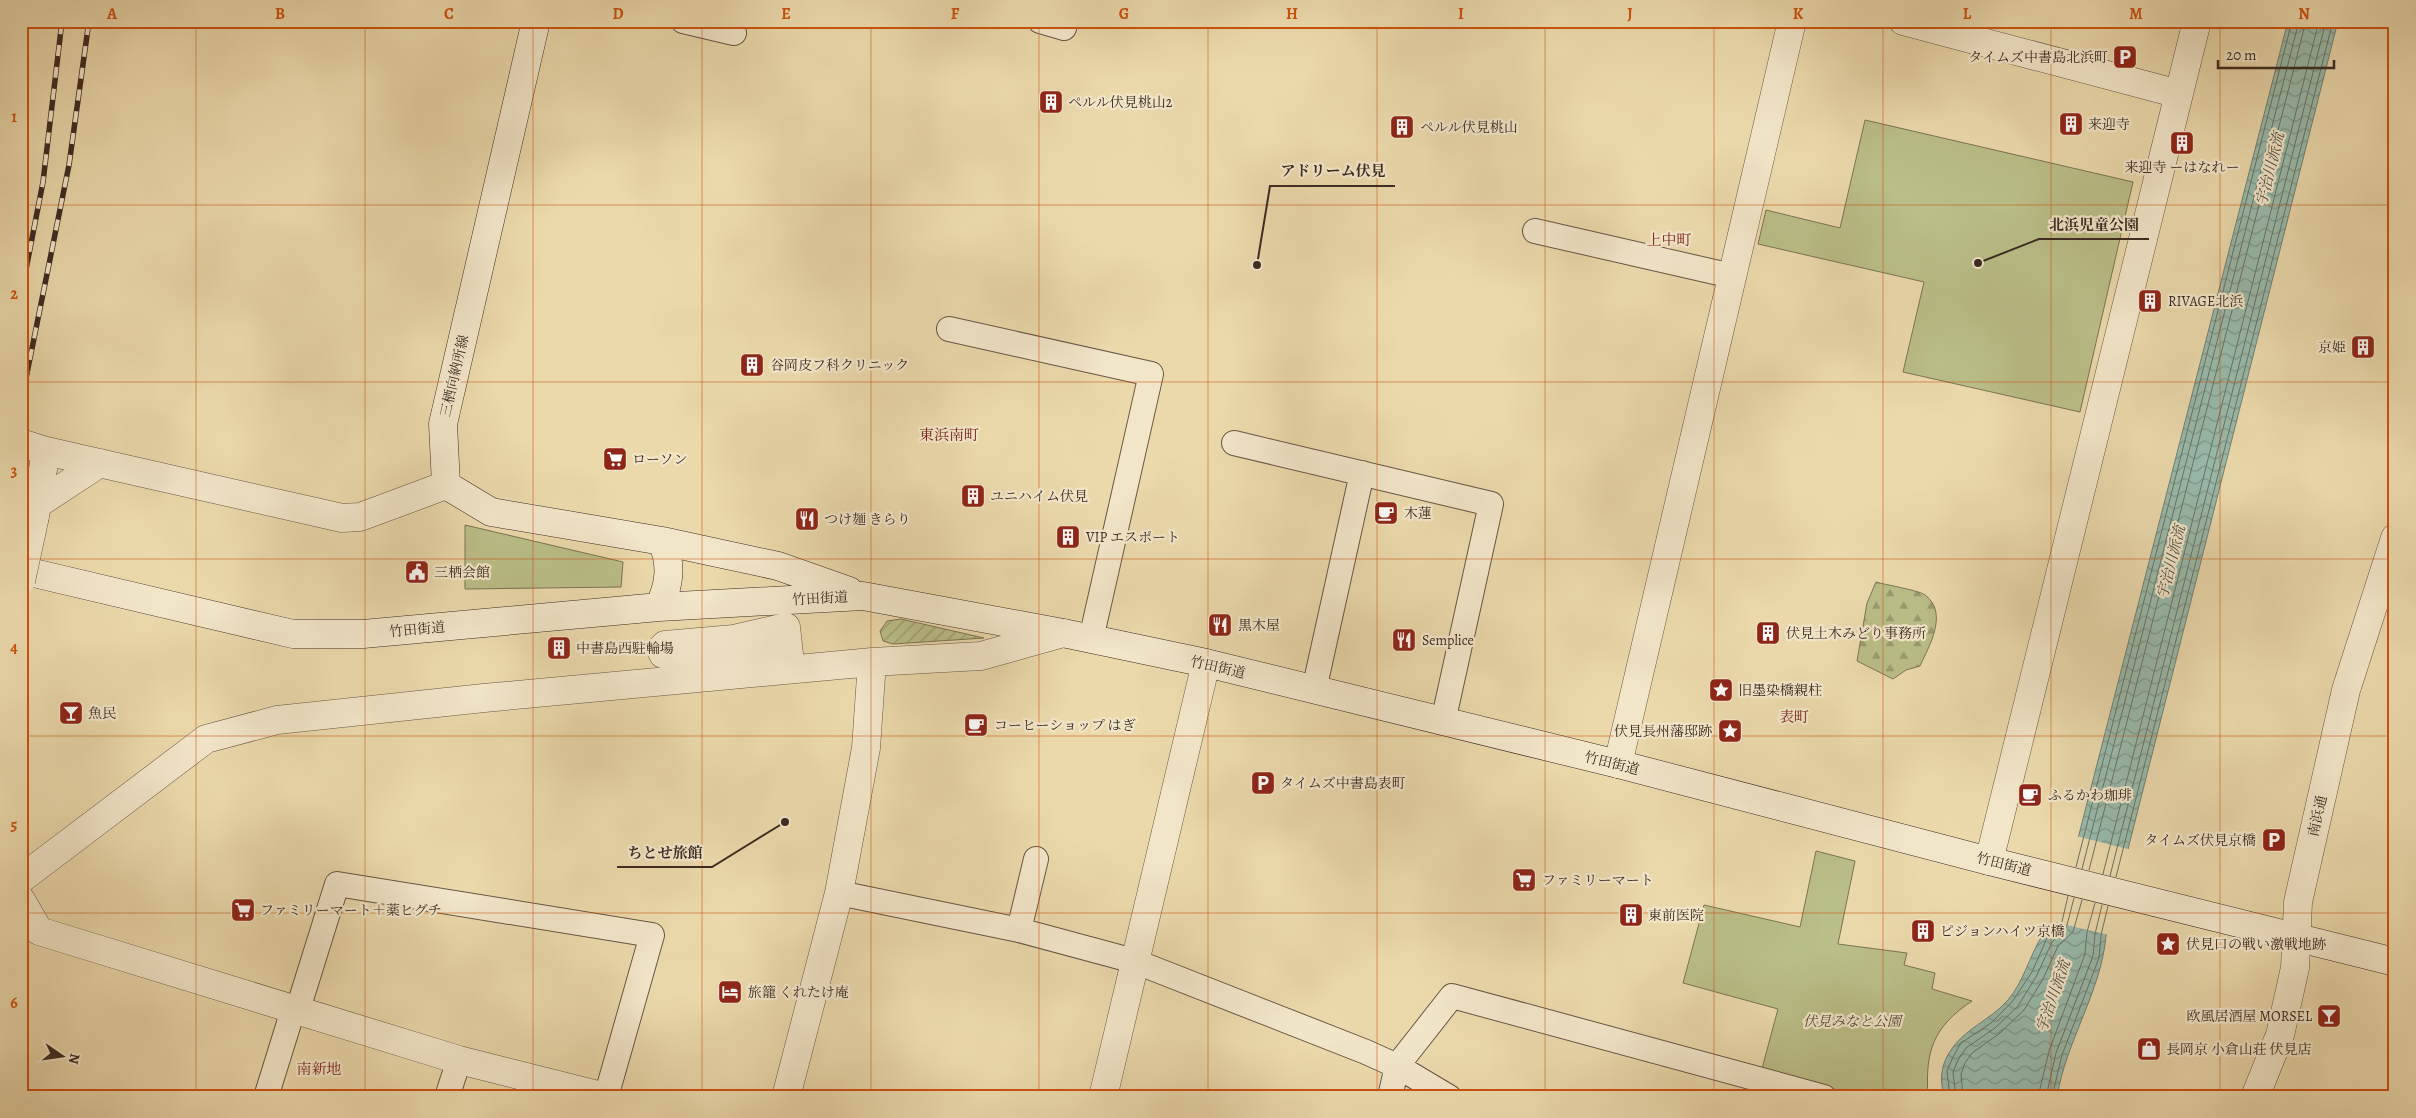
<svg xmlns="http://www.w3.org/2000/svg" width="2416" height="1118" viewBox="0 0 2416 1118" font-family="Alegreya,'Noto Serif JP',serif">
  <style>
    .green { fill: #babe88; stroke: #7a7456 }
    .forest { fill: url(#forest-firs); stroke: #7a7456 }
    .garden { fill: url(#garden-furrows); stroke: #7a7456 }
    .water { fill: url(#water-waves); stroke: #738075 }
    .pier { fill: #ebd9ac }
    .lines { fill: none; stroke-linecap: round; stroke-linejoin: round }
    .shore { stroke: #6a7267; stroke-width: 1 }
    .service-casing { stroke: #675645; stroke-width: 26 }
    .pedestrian-casing { stroke: #675645; stroke-width: 29 }
    .minor-casing { stroke: #675645; stroke-width: 29 }
    .secondary-casing { stroke: #3b2a23; stroke-width: 29 }
    .service { stroke: #f2e6c9; stroke-width: 24 }
    .pedestrian { stroke: #f2e6c9; stroke-width: 28 }
    .minor { stroke: #f2e6c9; stroke-width: 28 }
    .secondary { stroke: #f2e6c9; stroke-width: 28 }
    .rail-casing { stroke: #3b2a23; stroke-width: 5.5 }
    .rail { stroke: #f2e6c9; stroke-width: 4; stroke-dasharray: 11; stroke-linecap: butt }
    .minor-bridge-casing { stroke: #675645; stroke-width: 29; stroke-linecap: butt }
    .minor-bridge { stroke: #f2e6c9; stroke-width: 28 }
    .grid { fill: none; stroke: #ce520f; stroke-width: 1; stroke-opacity: 0.55 }
    .labels { text-anchor: middle; stroke-width: 4.5; stroke-linejoin: round; paint-order: stroke }
    .poi-label { font-size: 14px; fill: #3b2a23; stroke: #f2e6c9; text-anchor: start }
    .street-label { font-size: 14px; fill: #3b2a23; stroke: #f2e6c9 }
    .park-label { font-size: 14px; font-style: italic; fill: #544837; stroke: #f2e6c9 }
    .water-label { font-size: 15px; font-style: italic; fill: #524e45; stroke: #f2e6c9 }
    .neighbourhood-label { font-size: 15px; fill: #7a1f14; stroke: #f2e6c9 }
    .leader { fill: none; stroke: #3b2a23; stroke-width: 2 }
    .callout-dot { fill: #3b2a23; stroke: #f2e6c9; stroke-width: 2 }
    .callout-label { font-size: 15px; text-anchor: middle; font-weight: bold; fill: #3b2a23; stroke: #f2e6c9; stroke-width: 4.5; stroke-linejoin: round; paint-order: stroke }
    .neatline { fill: none; stroke: #ce520f; stroke-width: 2 }
    .grid-label { font-size: 16px; text-anchor: middle; font-weight: bold; fill: #ce520f }
  </style>
  <defs>
    <pattern id="forest-firs" width="22" height="20" patternUnits="userSpaceOnUse" patternTransform="scale(1.25)"><rect width="22" height="20" fill="#babe88"/><path d="M5 1l3.5 6h-7zM16 11l3.5 6h-7z" fill="#989b6f"/></pattern>
    <pattern id="garden-furrows" width="10" height="10" patternUnits="userSpaceOnUse" patternTransform="scale(1.25)"><rect width="10" height="10" fill="#babe88"/><path d="M-1 1l2-2M0 10L10 0M9 11l2-2" fill="none" stroke="#989b6f"/></pattern>
    <pattern id="water-waves" width="16" height="10" patternUnits="userSpaceOnUse" patternTransform="scale(1.25)"><rect width="16" height="10" fill="#98baab"/><path d="M0 5q4-4 8 0t8 0" fill="none" stroke="#7d978b"/></pattern>
  </defs>
  <rect width="100%" height="100%" fill="#ebd9ac"/>
  <filter id="stains"><feTurbulence type="fractalNoise" baseFrequency=".004" numOctaves="4"/><feColorMatrix values="0 0 0 0 .2 0 0 0 0 .09 0 0 0 0 .02 0 0 0 .5 -.17"/></filter>
  <radialGradient id="worn" r=".72"><stop offset=".6" stop-color="#630" stop-opacity="0"/><stop offset="1" stop-color="#630" stop-opacity=".3"/></radialGradient>
  <path class="green" d="M1865,120L2133,182L2080,412L1903,372L1924,282L1758,244L1766,210L1840,228Z
    M465,525L623,562L621,587L465,589Z
    M1816,851L1855,861L1838,944L1907,953L1904,965L1935,973L1932,989L1972,1001C1933,1027 1925,1051 1928,1097H1837L1760,1076L1778,1009L1683,983L1704,905L1800,927Z"/>
  <path class="forest" d="M1876,582C1886,585 1918,590 1925,595C1949,613 1929,646 1920,666L1906,670L1893,679L1857,661L1867,603Z"/>
  <path class="garden" d="M901,619L984,638L893,644L883,641L880,631L887,621Z"/>
  <path class="water" d="M2288,21H2338L2106,936C2101,992 2066,1041 2057,1097H1945C1939,1082 1941,1066 1949,1053C1963,1029 1991,1020 2008,1000C2024,981 2029,957 2042,936C2045,931 2052,927 2056,924Z"/>
  <path class="pier" d="M2076,836L2132,850L2109,935L2054,922Z"/>
  <g class="lines">
    <path class="shore" d="M2076,867L2292,21
      M2082,869L2299,21
      M2089,870L2306,21
      M2103,874L2319,21
      M2110,876L2326,21
      M2116,877L2333,21
      M1950,1097L1947,1071L1953,1057L1961,1043L1991,1023L2012,1002L2032,972L2047,938L2061,926L2068,896
      M1956,1097L1953,1072L1958,1060L1966,1048L1995,1028L2018,1006L2037,975L2052,942L2066,929L2074,898
      M1963,1097L1961,1074L1965,1063L1972,1053L2000,1033L2024,1010L2043,979L2058,946L2073,932L2082,900
      M2038,1097L2049,1051L2085,954L2087,932L2095,903
      M2046,1097L2056,1053L2093,956L2095,934L2102,905
      M2052,1097L2062,1055L2099,958L2101,935L2108,906"/>
    <defs>
      <path id="service" d="M683,21L734,33
        M1040,21L1064,28L1066,21
        M1535,231L1732,276
        M949,329L1151,374L1091,639
        M1234,443L1491,504L1443,722
        M1314,690L1362,473
        M839,893L1019,930L1134,961L1366,1052L1397,1066L1449,1097
        M1019,930L1036,859
        M298,1009L337,884L652,935L606,1097
        M266,1097L294,1007
        M447,1097L459,1060
        M1390,1097L1397,1066L1452,996L1824,1097"/>
      <path id="pedestrian" d="M786,627L789,654L751,658L736,653L672,657L663,654L661,649L665,645L734,639Z"/>
      <path id="minor" d="M1903,21L2179,94
        M21,443L46,451L342,518L360,517L446,485
        M36,505L100,463
        M35,516L46,451
        M1618,764L1792,21
        M1989,861L2197,21
        M21,879L206,739L277,720L484,698L872,662L981,656L1063,633
        M21,900L39,931L459,1060L606,1097
        M786,1097L839,893L866,748L872,662
        M1103,1097L1206,663
        M2255,1097L2280,1035L2295,968L2298,902L2346,690L2395,538"/>
      <path id="secondary" d="M536,21L443,424L446,485L491,512L662,541L778,566L849,591
        M21,570L293,634H363L659,607L863,596L1063,633L1206,663L1618,764L1989,861L2395,962
        M659,607C670,584 672,565 662,541"/>
    </defs>
    <use href="#service" class="service-casing"/>
    <use href="#pedestrian" class="pedestrian-casing"/>
    <use href="#minor" class="minor-casing"/>
    <use href="#secondary" class="secondary-casing"/>
    <use href="#service" class="service"/>
    <use href="#pedestrian" class="pedestrian"/>
    <use href="#minor" class="minor"/>
    <use href="#secondary" class="secondary"/>
    <defs>
      <path id="rail" d="M21,295L43,182L62,21
        M21,403L69,165L89,21"/>
    </defs>
    <use href="#rail" class="rail-casing"/>
    <use href="#rail" class="rail"/>
    <defs>
      <path id="minor-bridge" d="M21,581L35,516"/>
    </defs>
    <use href="#minor-bridge" class="minor-bridge-casing"/>
    <use href="#minor-bridge" class="minor-bridge"/>
  </g>
  <path class="grid" d="M196,21V1097M365,21V1097M533,21V1097M702,21V1097M871,21V1097M1039,21V1097M1208,21V1097M1377,21V1097M1545,21V1097M1714,21V1097M1883,21V1097M2051,21V1097M2220,21V1097M21,205H2395M21,382H2395M21,559H2395M21,736H2395M21,913H2395"/>
  <defs>
    <symbol id="parking-square" viewBox="-11 -11 22 22"><rect x="-9" y="-9" width="18" height="18" rx="4" fill="#8f2418" stroke="#f2e6c9"/><path d="M-3.5-5.5H1a3.5 3.5 0 0 1 0 7H-1V5.5H-3.5ZM-1-3.4V-.6H.8a1.4 1.4 0 0 0 0-2.8Z" fill="#fff"/></symbol>
    <symbol id="building-square" viewBox="-11 -11 22 22"><rect x="-9" y="-9" width="18" height="18" rx="4" fill="#8f2418" stroke="#f2e6c9"/><path d="M-4-6H4V6H1V3H-1V6H-4ZM-2.5-4.3h1.7v1.8h-1.7ZM.8-4.3h1.7v1.8H.8ZM-2.5-1h1.7V.8h-1.7ZM.8-1h1.7V.8H.8Z" fill="#fff"/></symbol>
    <symbol id="supermarket-square" viewBox="-11 -11 22 22"><rect x="-9" y="-9" width="18" height="18" rx="4" fill="#8f2418" stroke="#f2e6c9"/><path d="M-6-5.5h2.5l.6 2H6L4.5 2H-2.5L-4.4-4H-6ZM-1.5 3.2a1.3 1.3 0 1 0 .1 0ZM3 3.2a1.3 1.3 0 1 0 .1 0Z" fill="#fff"/></symbol>
    <symbol id="cafe-square" viewBox="-11 -11 22 22"><rect x="-9" y="-9" width="18" height="18" rx="4" fill="#8f2418" stroke="#f2e6c9"/><path d="M-5.5-4.5H6V0H3Q3 3.5 0 3.5H-2.5Q-5.5 3.5-5.5 0ZM3-3.2v2h1.7v-2ZM-6 4.5H4V6H-6Z" fill="#fff"/></symbol>
    <symbol id="restaurant-square" viewBox="-11 -11 22 22"><rect x="-9" y="-9" width="18" height="18" rx="4" fill="#8f2418" stroke="#f2e6c9"/><path d="M-5-6h1v4h1v-4h1v4h1v-4h1v5L-1.5 .5V6h-2V.5L-5-1ZM5-6V6H3V1.5H1.5Q1.5-4 5-6Z" fill="#fff"/></symbol>
    <symbol id="civic-square" viewBox="-11 -11 22 22"><rect x="-9" y="-9" width="18" height="18" rx="4" fill="#8f2418" stroke="#f2e6c9"/><path d="M-.6-6.5H3V-4.5H.6V-3L4-1V1h2V6H-6V1h2V-1L-.6-3ZM-1.2 2.5V6h2.4V2.5Z" fill="#fff"/></symbol>
    <symbol id="sight-square" viewBox="-11 -11 22 22"><rect x="-9" y="-9" width="18" height="18" rx="4" fill="#8f2418" stroke="#f2e6c9"/><path d="M0-6L1.8-2.2L6-1.7L2.9 1.2L3.7 5.4L0 3.3L-3.7 5.4L-2.9 1.2L-6-1.7L-1.8-2.2Z" fill="#fff"/></symbol>
    <symbol id="bar-square" viewBox="-11 -11 22 22"><rect x="-9" y="-9" width="18" height="18" rx="4" fill="#8f2418" stroke="#f2e6c9"/><path d="M-6-5H6L.8 .8V4.5H3.5V6h-7V4.5H-.8V.8Z" fill="#fff"/></symbol>
    <symbol id="hotel-square" viewBox="-11 -11 22 22"><rect x="-9" y="-9" width="18" height="18" rx="4" fill="#8f2418" stroke="#f2e6c9"/><path d="M-6-4.5h1.5V1H6V5H4.5V3h-9V5H-6ZM-4 0a1.8 1.8 0 1 1 3.6 0ZM.5 0V-2.5h3Q6-2.5 6 0Z" fill="#fff"/></symbol>
    <symbol id="shop-square" viewBox="-11 -11 22 22"><rect x="-9" y="-9" width="18" height="18" rx="4" fill="#8f2418" stroke="#f2e6c9"/><path d="M-5-2.5h2.3a2.7 3.5 0 0 1 5.4 0H5L5.5 6h-11ZM-1.5-2.5h3a1.5 2.3 0 0 0-3 0Z" fill="#fff"/></symbol>
  </defs>
  <g fill-rule="evenodd">
    <use href="#parking-square" x="2111" y="43" width="28" height="28"/>
    <use href="#building-square" x="1037" y="88" width="28" height="28"/>
    <use href="#building-square" x="2057" y="110" width="28" height="28"/>
    <use href="#building-square" x="1388" y="113" width="28" height="28"/>
    <use href="#building-square" x="2168" y="129" width="28" height="28"/>
    <use href="#building-square" x="2136" y="287" width="28" height="28"/>
    <use href="#building-square" x="2349" y="333" width="28" height="28"/>
    <use href="#building-square" x="738" y="351" width="28" height="28"/>
    <use href="#supermarket-square" x="601" y="445" width="28" height="28"/>
    <use href="#building-square" x="959" y="482" width="28" height="28"/>
    <use href="#cafe-square" x="1372" y="499" width="28" height="28"/>
    <use href="#restaurant-square" x="793" y="505" width="28" height="28"/>
    <use href="#building-square" x="1054" y="523" width="28" height="28"/>
    <use href="#civic-square" x="403" y="558" width="28" height="28"/>
    <use href="#restaurant-square" x="1206" y="611" width="28" height="28"/>
    <use href="#building-square" x="1754" y="619" width="28" height="28"/>
    <use href="#restaurant-square" x="1390" y="626" width="28" height="28"/>
    <use href="#building-square" x="545" y="634" width="28" height="28"/>
    <use href="#sight-square" x="1707" y="676" width="28" height="28"/>
    <use href="#bar-square" x="57" y="699" width="28" height="28"/>
    <use href="#cafe-square" x="962" y="711" width="28" height="28"/>
    <use href="#sight-square" x="1716" y="717" width="28" height="28"/>
    <use href="#parking-square" x="1249" y="769" width="28" height="28"/>
    <use href="#cafe-square" x="2016" y="781" width="28" height="28"/>
    <use href="#parking-square" x="2260" y="826" width="28" height="28"/>
    <use href="#supermarket-square" x="1510" y="866" width="28" height="28"/>
    <use href="#supermarket-square" x="229" y="896" width="28" height="28"/>
    <use href="#building-square" x="1617" y="901" width="28" height="28"/>
    <use href="#building-square" x="1909" y="917" width="28" height="28"/>
    <use href="#sight-square" x="2154" y="930" width="28" height="28"/>
    <use href="#hotel-square" x="716" y="978" width="28" height="28"/>
    <use href="#bar-square" x="2315" y="1002" width="28" height="28"/>
    <use href="#shop-square" x="2135" y="1035" width="28" height="28"/>
  </g>
  <g class="labels">
    <g class="poi-label">
      <text x="2108" y="62" text-anchor="end">タイムズ中書島北浜町</text>
      <text x="1068" y="107">ペルル伏見桃山2</text>
      <text x="2088" y="129">来迎寺</text>
      <text x="1420" y="132">ペルル伏見桃山</text>
      <text x="2182" y="172" text-anchor="middle">来迎寺 ーはなれー</text>
      <text x="2168" y="306">RIVAGE北浜</text>
      <text x="2346" y="352" text-anchor="end">京姫</text>
      <text x="770" y="370">谷岡皮フ科クリニック</text>
      <text x="632" y="464">ローソン</text>
      <text x="990" y="501">ユニハイム伏見</text>
      <text x="1404" y="518">木蓮</text>
      <text x="824" y="524">つけ麺 きらり</text>
      <text x="1086" y="542">VIP エスポート</text>
      <text x="434" y="577">三栖会館</text>
      <text x="1238" y="630">黒木屋</text>
      <text x="1786" y="638">伏見土木みどり事務所</text>
      <text x="1422" y="645">Semplice</text>
      <text x="576" y="653">中書島西駐輪場</text>
      <text x="1738" y="695">旧墨染橋親柱</text>
      <text x="88" y="718">魚民</text>
      <text x="994" y="730">コーヒーショップ はぎ</text>
      <text x="1712" y="736" text-anchor="end">伏見長州藩邸跡</text>
      <text x="1280" y="788">タイムズ中書島表町</text>
      <text x="2048" y="800">ふるかわ珈琲</text>
      <text x="2256" y="845" text-anchor="end">タイムズ伏見京橋</text>
      <text x="1542" y="885">ファミリーマート</text>
      <text x="260" y="915">ファミリーマート＋薬ヒグチ</text>
      <text x="1648" y="920">東前医院</text>
      <text x="1940" y="936">ピジョンハイツ京橋</text>
      <text x="2186" y="949">伏見口の戦い激戦地跡</text>
      <text x="748" y="997">旅籠 くれたけ庵</text>
      <text x="2312" y="1021" text-anchor="end">欧風居酒屋 MORSEL</text>
      <text x="2166" y="1054">長岡京 小倉山荘 伏見店</text>
    </g>
    <g class="street-label">
      <text transform="translate(454 376) rotate(-77)" y="5">三栖向納所線</text>
      <text transform="translate(820 598) rotate(-3)" y="5">竹田街道</text>
      <text transform="translate(417 629) rotate(-5)" y="5">竹田街道</text>
      <text transform="translate(1218 667) rotate(13)" y="5">竹田街道</text>
      <text transform="translate(1612 763) rotate(14)" y="5">竹田街道</text>
      <text transform="translate(2317 816) rotate(-77)" y="5">南浜通</text>
      <text transform="translate(2004 864) rotate(14)" y="5">竹田街道</text>
    </g>
    <g class="park-label">
      <text x="1852" y="1026">伏見みなと公園</text>
    </g>
    <g class="water-label">
      <text transform="translate(2270 169) rotate(-76)" y="5">宇治川派流</text>
      <text transform="translate(2171 562) rotate(-76)" y="5">宇治川派流</text>
      <text transform="translate(2053 996) rotate(-71)" y="5">宇治川派流</text>
    </g>
    <g class="neighbourhood-label">
      <text x="1669" y="245">上中町</text>
      <text x="949" y="440">東浜南町</text>
      <text x="1794" y="722">表町</text>
      <text x="319" y="1074">南新地</text>
    </g>
  </g>
  <path class="leader" d="M1257 265L1270 186H1395M1978 263L2039 239H2149M785 822L712 867H617"/>
  <g class="callout-dot">
    <circle cx="1257" cy="265" r="5"/>
    <circle cx="1978" cy="263" r="5"/>
    <circle cx="785" cy="822" r="5"/>
  </g>
  <g class="callout-label">
    <text x="1333" y="176">アドリーム伏見</text>
    <text x="2094" y="230">北浜児童公園</text>
    <text x="665" y="858">ちとせ旅館</text>
  </g>
  <rect width="2416" height="1118" fill="none" stroke="#ebd9ac" stroke-width="55"/>
  <g transform="translate(62 1056) rotate(103)" stroke="#f2e6c9" stroke-width="4" paint-order="stroke">
  <path d="M0-4L9 19L0 12L-9 19Z" fill="#3b2a23"/>
  <text y="-8" font-size="14" font-weight="bold" text-anchor="middle" fill="#3b2a23">N</text>
  </g>
  <path d="M2218 60v8h116v-8" fill="none" stroke="#3b2a23" stroke-width="2.5"/>
  <text x="2226" y="60" font-size="15" fill="#3b2a23" stroke="#f2e6c9" stroke-width="4" paint-order="stroke">20 m</text>
  <rect x="28" y="28" width="2360" height="1062" class="neatline"/>
  <g class="grid-label">
    <text x="112" y="19">A</text>
    <text x="280" y="19">B</text>
    <text x="449" y="19">C</text>
    <text x="618" y="19">D</text>
    <text x="786" y="19">E</text>
    <text x="955" y="19">F</text>
    <text x="1124" y="19">G</text>
    <text x="1292" y="19">H</text>
    <text x="1461" y="19">I</text>
    <text x="1630" y="19">J</text>
    <text x="1798" y="19">K</text>
    <text x="1967" y="19">L</text>
    <text x="2136" y="19">M</text>
    <text x="2304" y="19">N</text>
    <text x="14" y="122">1</text>
    <text x="14" y="299">2</text>
    <text x="14" y="476">3</text>
    <text x="14" y="653">4</text>
    <text x="14" y="830">5</text>
    <text x="14" y="1008">6</text>
  </g>
  <rect width="100%" height="100%" filter="url(#stains)"/>
  <rect width="100%" height="100%" fill="url(#worn)"/>
</svg>
